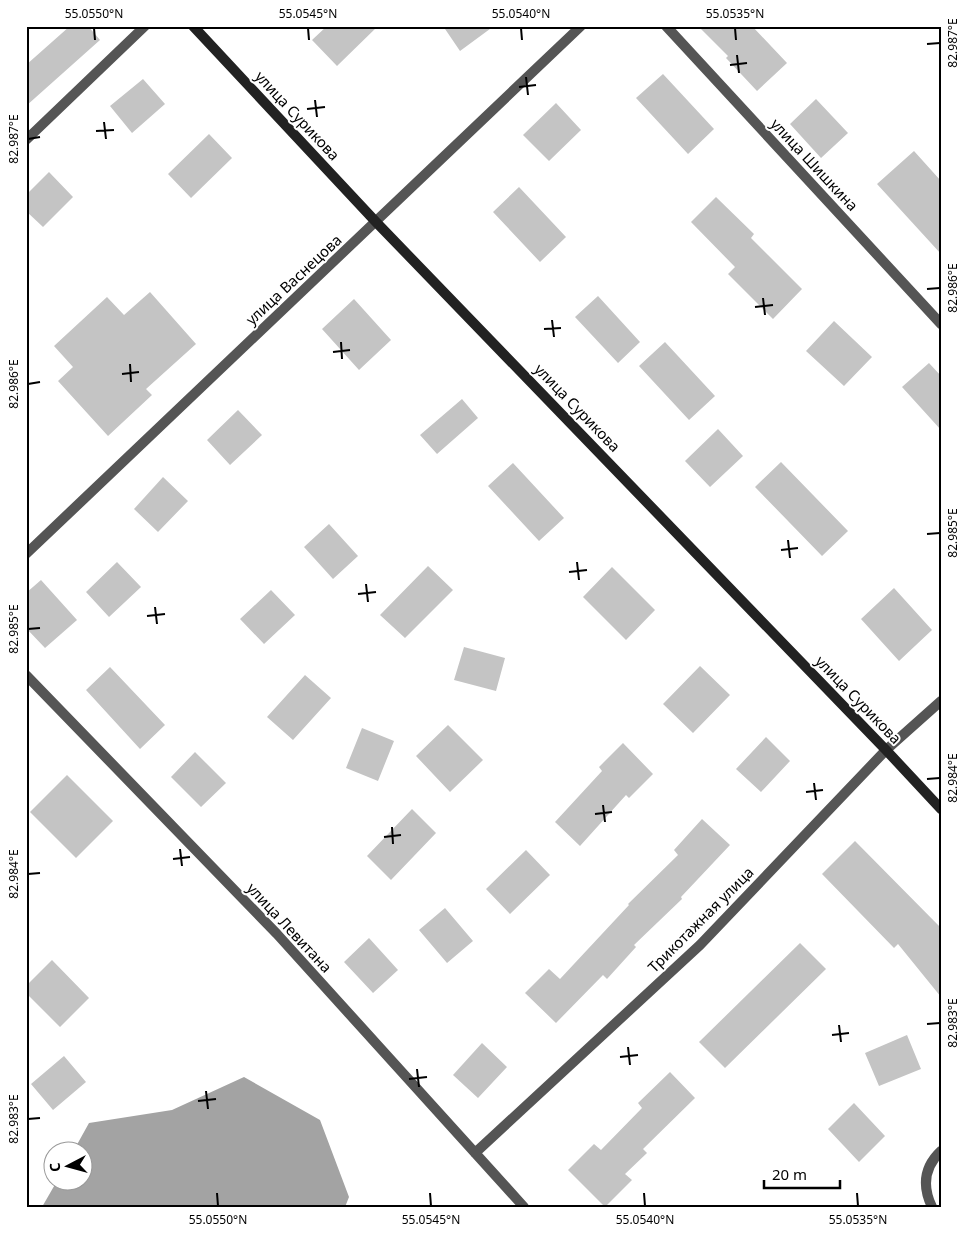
<svg xmlns="http://www.w3.org/2000/svg" width="967" height="1233" viewBox="0 0 967 1233" font-family="'Noto Sans',sans-serif">
  <style>
    .water { fill: #a3a3a3 }
    .building { fill: #c4c4c4 }
    .lines { fill: none; stroke-linecap: round; stroke-linejoin: round }
    .street { stroke: #555; stroke-width: 10 }
    .secondary { stroke: #222; stroke-width: 10 }
    .ticks { fill: none; stroke: #000; stroke-width: 2 }
    .labels { text-anchor: middle; stroke-width: 4; stroke-linejoin: round; paint-order: stroke }
    .street-label { font-size: 15px; fill: #000; stroke: #fff }
    .neatline { fill: none; stroke: #000; stroke-width: 2 }
    .ticks-label { font-size: 12px; text-anchor: middle; fill: #000 }
  </style>
  <rect width="100%" height="100%" fill="#fff"/>
  <path class="water" d="M244,1077L320,1120L349,1197L345,1207H42L57,1181L82,1180V1150H74L89,1123L172,1110Z"/>
  <path class="building" d="M70,26H88L100,40L26,106V65Z
    M327,26H378L337,66L312,40Z
    M443,26H494L460,51Z
    M698,26H752L787,63L757,91L726,58L728,56Z
    M663,74L714,129L688,154L636,98Z
    M143,79L165,104L132,133L110,106Z
    M816,99L848,133L821,158L790,124Z
    M556,103L581,130L549,161L523,135Z
    M209,134L232,158L191,198L168,174Z
    M914,151L941,181V254L877,184Z
    M49,172L73,197L43,227L26,211V195Z
    M519,187L566,237L540,262L493,212Z
    M716,197L754,234L751,238L802,289L773,319L728,274L735,267L691,222Z
    M150,292L196,344L146,389L152,395L108,436L58,381L73,367L54,346L107,297L124,315Z
    M598,296L640,342L618,363L575,317Z
    M354,299L391,340L359,370L322,329Z
    M834,321L872,357L844,386L806,351Z
    M665,342L715,396L689,420L639,366Z
    M929,363L941,376V430L902,387Z
    M462,399L478,418L437,454L420,435Z
    M238,410L262,435L230,465L207,440Z
    M718,429L743,456L710,487L685,461Z
    M781,462L848,531L822,556L755,487Z
    M513,463L564,518L539,541L488,486Z
    M163,477L188,501L158,532L134,509Z
    M329,524L358,556L333,579L304,547Z
    M117,562L141,587L109,617L86,592Z
    M428,566L453,590L405,638L380,615Z
    M612,567L655,610L626,640L583,597Z
    M41,580L77,620L45,648L26,628V593Z
    M894,588L932,630L899,661L861,619Z
    M271,590L295,615L264,644L240,619Z
    M464,647L505,658L496,691L454,680Z
    M700,666L730,695L693,733L663,704Z
    M110,667L165,725L140,749L86,690Z
    M305,675L331,698L293,740L267,717Z
    M448,725L483,760L450,792L416,756Z
    M362,728L394,741L378,781L346,768Z
    M766,737L790,761L761,792L736,769Z
    M623,743L653,774L629,798L626,795L580,846L555,822L602,771L599,767Z
    M195,752L226,783L201,807L171,777Z
    M67,775L113,821L76,858L30,812Z
    M412,809L436,833L391,880L367,856Z
    M702,819L730,845L681,897L682,899L634,945L636,947L607,979L603,975L556,1023L525,993L549,969L560,979L629,905L628,904L678,855L674,850Z
    M855,841L941,928V997L898,944L894,948L822,874Z
    M526,850L550,875L510,914L486,889Z
    M445,908L473,941L447,963L419,930Z
    M369,938L398,970L373,993L344,962Z
    M800,943L826,969L725,1068L699,1042Z
    M52,960L89,998L60,1027L26,993V986Z
    M907,1035L921,1069L879,1086L865,1053Z
    M482,1043L507,1067L478,1098L453,1075Z
    M64,1056L86,1082L53,1110L31,1084Z
    M670,1072L695,1098L643,1149L647,1153L625,1174L632,1180L605,1207L568,1170L594,1144L601,1150L642,1108L638,1103Z
    M854,1103L885,1136L859,1162L828,1129Z"/>
  <g class="lines">
    <path class="street" d="M666,26L941,324
      M26,140L145,26
      M26,554L581,26
      M26,675L277,934L524,1207
      M475,1153L700,945L886,750L941,701
      M932,1207C922,1186 924,1167 941,1151"/>
    <path class="secondary" d="M193,26L376,222L886,750L941,809"/>
  </g>
  <path class="ticks" d="M94,28L95,40M308,28L309,40M521,28L522,40M735,28L736,40M927,44L940,43M737,55L739,73M730,65L747,63M526,77L528,95M519,87L536,85M315,100L317,117M307,109L325,107M104,122L106,139M96,131L114,130M28,139L40,137M927,289L940,288M763,298L765,315M755,307L773,305M552,320L554,337M544,329L561,328M341,342L342,359M333,352L350,350M130,364L131,382M122,374L139,372M28,384L40,382M927,534L940,533M788,540L790,558M781,550L798,548M577,562L579,580M569,572L587,570M366,584L368,602M358,594L376,592M155,607L157,624M147,616L165,614M28,629L40,628M927,779L940,778M814,783L816,800M806,792L823,790M603,805L605,822M595,814L612,812M392,827L393,844M384,837L401,835M180,849L182,866M173,859L190,857M28,874L40,873M927,1024L940,1023M839,1025L841,1042M832,1035L849,1033M628,1047L630,1065M620,1057L638,1055M417,1069L419,1087M409,1079L427,1077M206,1091L208,1109M198,1101L216,1099M28,1119L40,1118M217,1193L218,1206M430,1193L431,1206M644,1193L645,1206M857,1193L858,1206"/>
  <g class="labels">
    <g class="street-label">
      <text transform="translate(297 116) rotate(47)" y="5">улица Сурикова</text>
      <text transform="translate(814 165) rotate(47)" y="5">улица Шишкина</text>
      <text transform="translate(294 280) rotate(-43)" y="5">улица Васнецова</text>
      <text transform="translate(577 408) rotate(46)" y="5">улица Сурикова</text>
      <text transform="translate(858 700) rotate(46)" y="5">улица Сурикова</text>
      <text transform="translate(701 920) rotate(-45)" y="5">Трикотажная улица</text>
      <text transform="translate(289 928) rotate(47)" y="5">улица Левитана</text>
    </g>
  </g>
  <rect width="967" height="1233" fill="none" stroke="#ffffff" stroke-width="55"/>
  <g transform="translate(68 1166) rotate(264)"><circle r="24" fill="#ffffff" stroke="#999999"/>
  <path d="M0-4L9 19L0 12L-9 19Z" fill="#000000"/>
  <text y="-8" font-size="14" font-weight="bold" text-anchor="middle" fill="#000000">С</text>
  </g>
  <path d="M764 1180v8h76v-8" fill="none" stroke="#000000" stroke-width="2.5"/>
  <text x="772" y="1180" font-size="15" fill="#000000" stroke="#ffffff" stroke-width="4" paint-order="stroke">20 m</text>
  <rect x="28" y="28" width="912" height="1178" class="neatline"/>
  <g class="ticks-label">
    <text x="94" y="18">55.0550°N</text>
    <text x="308" y="18">55.0545°N</text>
    <text x="521" y="18">55.0540°N</text>
    <text x="735" y="18">55.0535°N</text>
    <text transform="translate(953 43) rotate(-90)" y="4">82.987°E</text>
    <text transform="translate(14 139) rotate(-90)" y="4">82.987°E</text>
    <text transform="translate(953 288) rotate(-90)" y="4">82.986°E</text>
    <text transform="translate(14 384) rotate(-90)" y="4">82.986°E</text>
    <text transform="translate(953 533) rotate(-90)" y="4">82.985°E</text>
    <text transform="translate(14 629) rotate(-90)" y="4">82.985°E</text>
    <text transform="translate(953 778) rotate(-90)" y="4">82.984°E</text>
    <text transform="translate(14 874) rotate(-90)" y="4">82.984°E</text>
    <text transform="translate(953 1023) rotate(-90)" y="4">82.983°E</text>
    <text transform="translate(14 1119) rotate(-90)" y="4">82.983°E</text>
    <text x="218" y="1224">55.0550°N</text>
    <text x="431" y="1224">55.0545°N</text>
    <text x="645" y="1224">55.0540°N</text>
    <text x="858" y="1224">55.0535°N</text>
  </g>
</svg>
